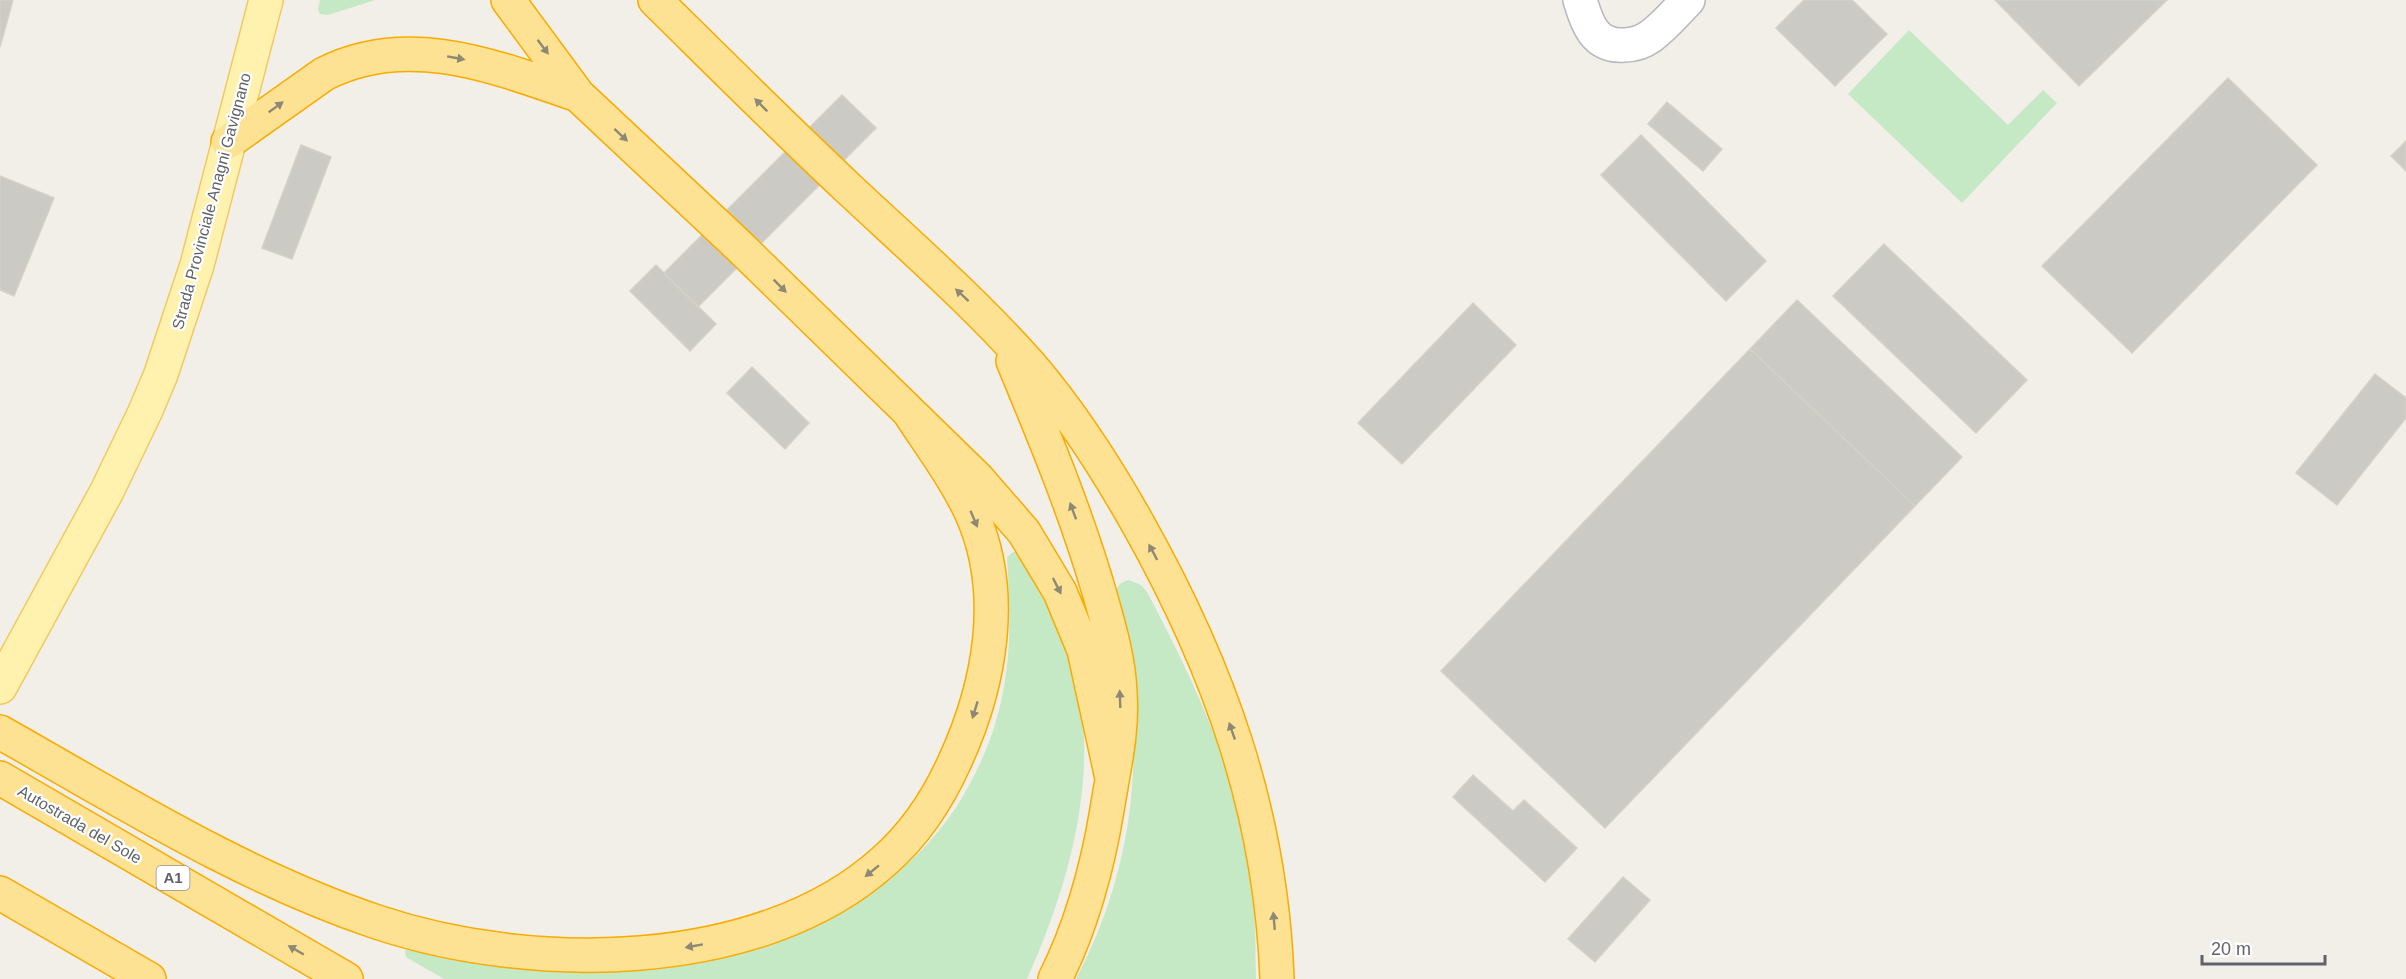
<svg xmlns="http://www.w3.org/2000/svg" width="2406" height="979" viewBox="0 0 2406 979" font-family="Arial,sans-serif">
  <style>
    .green { fill: #c5e8c5 }
    .building { fill: #cccac5; stroke: #d6d1c6; stroke-width: 1.5 }
    .lines { fill: none; stroke-linecap: round; stroke-linejoin: round }
    .minor-casing { stroke: #b5b8bc; stroke-width: 36 }
    .major-casing { stroke: #f2c960; stroke-width: 36 }
    .highway-casing { stroke: #f9ab00; stroke-width: 36 }
    .minor { stroke: #fff; stroke-width: 33 }
    .major { stroke: #fff2af; stroke-width: 33 }
    .highway { stroke: #fde293; stroke-width: 33 }
    .oneway { fill: #8e8975 }
    .labels { text-anchor: middle; stroke-width: 4.5; stroke-linejoin: round; paint-order: stroke }
    .shield { fill: #fff; stroke: #8f9295; stroke-width: 1.5 }
    .shield-label { font-size: 15px; font-weight: bold; fill: #5f6368 }
    .street-label { font-size: 16px; fill: #5f6368; stroke: #fff }
  </style>
  <rect width="100%" height="100%" fill="#f1efe8"/>
  <path class="green" d="M320,0H375L328,15L320,14L318,10Z
    M1909,30L2008,125L2043,90L2057,103L1962,203L1848,94Z
    M1013,552H1017C1035,582 1056,611 1067,644C1106,755 1073,876 1027,979H444L406,957L405,951L407,950C597,979 843,979 957,806C978,772 994,737 1002,697C1012,651 1010,604 1007,557Z
    M1129,580L1141,585L1147,592C1197,687 1243,784 1253,892C1256,921 1255,950 1256,979H1076C1117,902 1139,810 1132,722C1128,679 1120,637 1115,594C1117,586 1120,582 1129,580Z"/>
  <path class="building" d="M0,0H13L0,47Z
    M1804,0H1852L1887,34L1835,86L1776,28Z
    M1995,0H2167L2079,86Z
    M2228,78L2317,165L2132,353L2042,266Z
    M842,95L876,128L698,307L664,273Z
    M1667,102L1722,149L1703,171L1648,124Z
    M1641,135L1766,261L1726,301L1601,175Z
    M2406,141V171L2391,156Z
    M301,145L331,157L292,259L262,248Z
    M0,176L54,198L14,296L0,290Z
    M1884,244L2027,380L1976,433L1833,296Z
    M656,265L716,324L690,351L630,291Z
    M1797,300L1962,457L1915,506L1750,349Z
    M1473,303L1516,345L1402,464L1358,423Z
    M1750,349L1915,506L1605,828L1441,671Z
    M752,367L809,423L785,449L727,393Z
    M2375,374L2406,398V418L2337,505L2296,473Z
    M1473,775L1513,811L1524,800L1577,848L1545,882L1453,797Z
    M1623,877L1650,900L1595,962L1568,939Z"/>
  <g class="lines">
    <defs>
      <path id="minor" d="M1580,0C1587,24 1595,47 1624,45C1634,45 1643,42 1651,36C1665,26 1676,12 1688,0"/>
      <path id="major" d="M0,687L107,491L145,412L161,374L197,265L266,0"/>
      <path id="highway" d="M508,0L578,95L738,245L978,479L1024,532L1060,592L1084,650L1112,778
        M655,0C719,63 783,127 849,189C910,246 974,302 1030,365C1072,414 1106,467 1138,524C1219,668 1271,812 1277,979
        M228,142L324,74C408,31 496,67 578,95
        M1013,361C1045,438 1077,515 1100,595C1109,627 1119,660 1120,693C1123,733 1113,771 1107,810C1097,870 1082,925 1055,979
        M0,732C122,801 243,877 377,922C529,973 759,974 884,861C915,834 938,799 955,761C990,685 1007,593 972,514C956,479 932,447 911,415
        M0,778L346,979
        M0,893L149,979"/>
    </defs>
    <use href="#minor" class="minor-casing"/>
    <use href="#major" class="major-casing"/>
    <use href="#highway" class="highway-casing"/>
    <use href="#minor" class="minor"/>
    <use href="#major" class="major"/>
    <use href="#highway" class="highway"/>
  </g>
  <defs><path id="oneway-solid" d="M-6-.8H1V-3.2L6.5 0L1 3.2V.8H-6Z" transform="scale(1.5)"/></defs>
  <g class="oneway">
    <use href="#oneway-solid" transform="translate(543 47) rotate(53)"/>
    <use href="#oneway-solid" transform="translate(456 58) rotate(10)"/>
    <use href="#oneway-solid" transform="translate(761 105) rotate(-135)"/>
    <use href="#oneway-solid" transform="translate(276 107) rotate(-36)"/>
    <use href="#oneway-solid" transform="translate(621 135) rotate(43)"/>
    <use href="#oneway-solid" transform="translate(780 286) rotate(45)"/>
    <use href="#oneway-solid" transform="translate(962 295) rotate(-137)"/>
    <use href="#oneway-solid" transform="translate(1073 511) rotate(-110)"/>
    <use href="#oneway-solid" transform="translate(974 519) rotate(67)"/>
    <use href="#oneway-solid" transform="translate(1153 552) rotate(-118)"/>
    <use href="#oneway-solid" transform="translate(1057 586) rotate(63)"/>
    <use href="#oneway-solid" transform="translate(1120 699) rotate(-92)"/>
    <use href="#oneway-solid" transform="translate(975 710) rotate(107)"/>
    <use href="#oneway-solid" transform="translate(1232 731) rotate(-109)"/>
    <use href="#oneway-solid" transform="translate(872 871) rotate(141)"/>
    <use href="#oneway-solid" transform="translate(1274 921) rotate(-95)"/>
    <use href="#oneway-solid" transform="translate(694 946) rotate(170)"/>
    <use href="#oneway-solid" transform="translate(296 950) rotate(-150)"/>
  </g>
  <g class="labels">
    <rect class="shield" x="156.5" y="866" width="33" height="24" rx="4.5"/>
    <g class="shield-label">
      <text x="173" y="883">A1</text>
    </g>
    <g class="street-label">
      <text transform="translate(211 201) rotate(-75)" y="6">Strada Provinciale Anagni Gavignano</text>
      <text transform="translate(80 824) rotate(30)" y="6">Autostrada del Sole</text>
    </g>
  </g>
  <path d="M2202 955v9h123v-9" fill="none" stroke="#5f6368" stroke-width="3"/>
  <text x="2211" y="955" font-size="18" fill="#5f6368" stroke="#ffffff" stroke-width="4.5" paint-order="stroke">20 m</text>
</svg>
